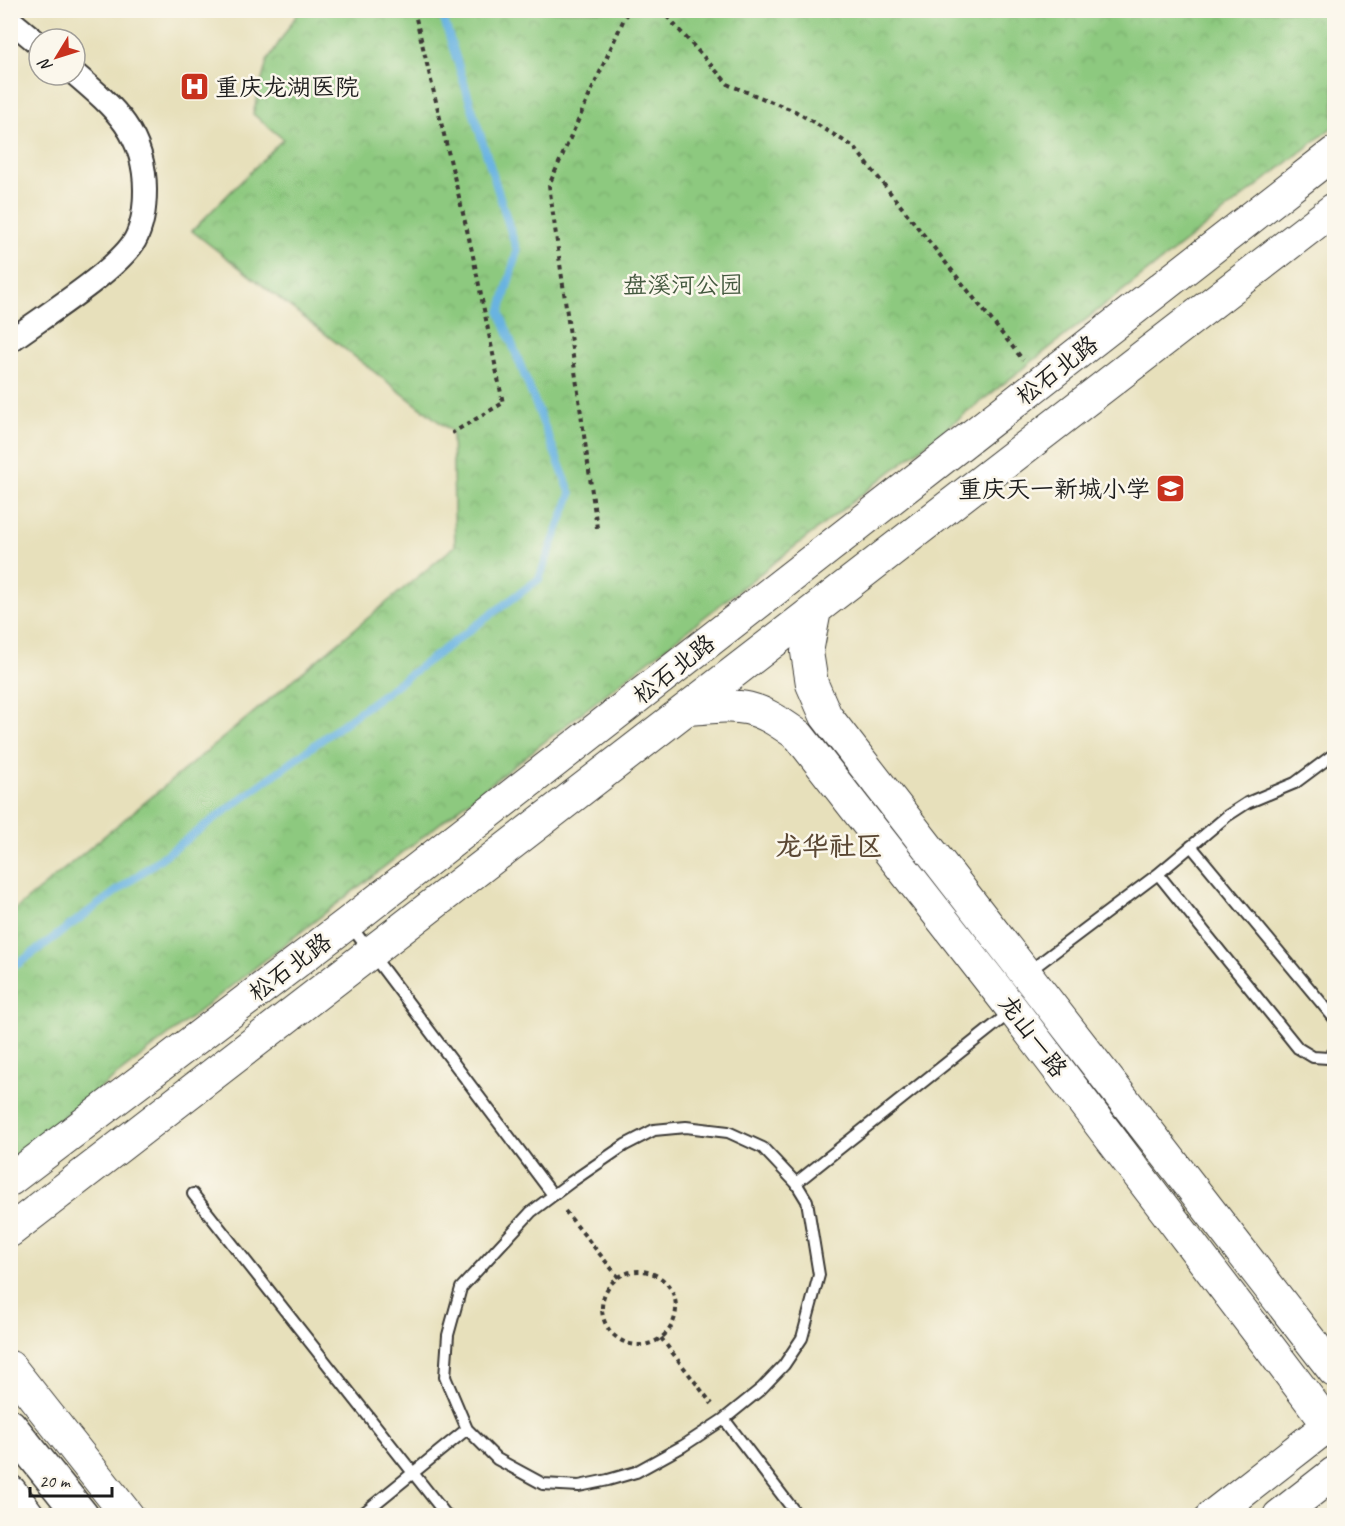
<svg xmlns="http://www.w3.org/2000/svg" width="1345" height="1526" viewBox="0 0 1345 1526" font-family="Caveat,'LXGW WenKai TC',sans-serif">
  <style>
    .park { fill: url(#park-crowns); stroke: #54724e; stroke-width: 1.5 }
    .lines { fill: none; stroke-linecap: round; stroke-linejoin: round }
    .stream { stroke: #69b3e1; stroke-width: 8 }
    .lane-casing { stroke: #3a3934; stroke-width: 14 }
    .street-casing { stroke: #3a3934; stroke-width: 26 }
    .secondary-casing { stroke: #3a3934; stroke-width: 34 }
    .primary-casing { stroke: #3a3934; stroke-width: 36 }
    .path { stroke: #3a3934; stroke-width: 4; stroke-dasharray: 4.5 4.5; stroke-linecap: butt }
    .lane { stroke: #fff; stroke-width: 10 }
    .street { stroke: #fff; stroke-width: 22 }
    .secondary { stroke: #fff; stroke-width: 32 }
    .primary { stroke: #fff; stroke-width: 33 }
    .labels { text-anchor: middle; stroke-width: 5; stroke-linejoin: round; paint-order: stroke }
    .poi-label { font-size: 24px; fill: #1c1c1c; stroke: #fbf7ec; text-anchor: start }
    .park-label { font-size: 24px; fill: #44593f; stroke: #fbf7ec }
    .street-label { font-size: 24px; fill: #1c1c1c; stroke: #fbf7ec }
    .quarter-label { font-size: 27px; font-weight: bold; fill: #5b4834; stroke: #fbf7ec }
  </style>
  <defs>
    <pattern id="park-crowns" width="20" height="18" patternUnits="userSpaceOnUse" patternTransform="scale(1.5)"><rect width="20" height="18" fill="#8dc97f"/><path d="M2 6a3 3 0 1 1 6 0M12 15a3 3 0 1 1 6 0" fill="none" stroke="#79ac6d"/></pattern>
  </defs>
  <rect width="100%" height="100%" fill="#fbf7ec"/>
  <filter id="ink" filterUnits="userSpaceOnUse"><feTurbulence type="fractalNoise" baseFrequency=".0167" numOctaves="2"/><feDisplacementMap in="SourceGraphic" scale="12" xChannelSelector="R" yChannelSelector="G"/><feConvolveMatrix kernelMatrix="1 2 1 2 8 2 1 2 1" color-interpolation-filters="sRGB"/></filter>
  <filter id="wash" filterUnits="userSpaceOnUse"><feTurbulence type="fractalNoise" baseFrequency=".008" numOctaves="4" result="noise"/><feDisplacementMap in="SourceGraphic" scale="24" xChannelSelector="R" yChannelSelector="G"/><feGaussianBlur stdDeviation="1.35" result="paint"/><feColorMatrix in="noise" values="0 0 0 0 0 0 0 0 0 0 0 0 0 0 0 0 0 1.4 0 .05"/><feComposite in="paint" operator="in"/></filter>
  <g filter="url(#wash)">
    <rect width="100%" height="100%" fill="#e7e0bb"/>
    <path class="park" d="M297,11H1334V126L11,1158V913L455,546L452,432L192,231L283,139L253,114L267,61L298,13Z"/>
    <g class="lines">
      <path class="stream" d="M10,962L18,964L539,579L571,494L500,313L517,251L441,10"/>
    </g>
  </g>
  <g filter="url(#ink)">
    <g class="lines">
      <defs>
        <path id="lane" d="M1191,846L1334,1018
          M1158,874L1298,1048L1313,1057L1328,1058L1334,1052
          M350,925L553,1195
          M1028,972L1158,874L1227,816L1247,803L1295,783L1334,754
          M686,1127L728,1132L763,1148L796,1183L807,1201L819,1275L802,1338L784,1365L761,1389L724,1419L683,1446L636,1472L608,1480L579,1486L543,1484L497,1459L467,1429L445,1377L448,1335L461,1288L531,1212L571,1182L625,1145L654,1130Z
          M796,1183L1012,1011
          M193,1194L447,1516
          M724,1419L798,1516
          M360,1516L467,1429"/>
        <path id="street" d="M10,20L39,44
          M10,341C41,318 118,270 135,240C143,225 145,206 145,190C145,134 115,108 75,74"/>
        <path id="secondary" d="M815,610L807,652L812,684L826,716L1334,1371
          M690,709C745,704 753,703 799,736L1013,1010L1334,1432
          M10,1180L348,923L1334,153
          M10,1231L1334,209
          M10,1367L128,1516
          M1212,1516L1334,1421
          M1279,1516L1334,1473"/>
        <path id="primary" d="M10,1426L82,1516
          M10,1492L28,1516"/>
      </defs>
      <use href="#lane" class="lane-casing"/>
      <use href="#street" class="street-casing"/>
      <use href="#secondary" class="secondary-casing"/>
      <use href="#primary" class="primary-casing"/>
      <path class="path" d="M414,10L472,251L503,403L452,433
        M661,10L729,85L795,111L854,147L1023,360
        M597,528L549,185L628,10
        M565,1211L619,1278
        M602 1308a37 37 0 1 1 74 0a37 37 0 1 1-74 0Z
        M661,1338L712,1404"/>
      <use href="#lane" class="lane"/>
      <use href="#street" class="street"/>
      <use href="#secondary" class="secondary"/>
      <use href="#primary" class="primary"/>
    </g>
  </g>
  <defs>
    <symbol id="hospital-square" viewBox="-11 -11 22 22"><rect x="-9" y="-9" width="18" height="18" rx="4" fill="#c8321e" stroke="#fbf7ec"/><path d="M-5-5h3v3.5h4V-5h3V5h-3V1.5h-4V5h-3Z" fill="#fff"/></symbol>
    <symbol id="school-square" viewBox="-11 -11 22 22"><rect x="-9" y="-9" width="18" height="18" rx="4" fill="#c8321e" stroke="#fbf7ec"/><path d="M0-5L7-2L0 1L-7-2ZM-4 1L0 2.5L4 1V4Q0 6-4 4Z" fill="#fff"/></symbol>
  </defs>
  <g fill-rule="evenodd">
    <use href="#hospital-square" x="178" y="70" width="33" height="33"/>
    <use href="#school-square" x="1154" y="472" width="33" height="33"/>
  </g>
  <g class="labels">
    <g class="poi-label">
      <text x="215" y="95">重庆龙湖医院</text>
      <text x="1150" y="497" text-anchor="end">重庆天一新城小学</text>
    </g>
    <g class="park-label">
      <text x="683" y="293">盘溪河公园</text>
    </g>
    <g class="street-label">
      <text transform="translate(1057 370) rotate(-38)" y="8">松石北路</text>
      <text transform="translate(674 669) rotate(-38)" y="8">松石北路</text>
      <text transform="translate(290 967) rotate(-37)" y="8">松石北路</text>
      <text transform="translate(1033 1036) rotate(53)" y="8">龙山一路</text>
    </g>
    <g class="quarter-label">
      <text x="829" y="855">龙华社区</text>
    </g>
  </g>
  <rect width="1345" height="1526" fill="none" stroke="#fbf7ec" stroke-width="36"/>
  <g transform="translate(57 57) rotate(232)"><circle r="28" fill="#fbf7ec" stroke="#a29f99" stroke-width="1.5"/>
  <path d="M0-4.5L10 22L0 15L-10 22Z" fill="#c8321e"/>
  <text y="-9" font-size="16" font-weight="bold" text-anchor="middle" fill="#1c1c1c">N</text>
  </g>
  <path d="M30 1487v9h82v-9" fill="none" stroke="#1c1c1c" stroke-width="3"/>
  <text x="39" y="1487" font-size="18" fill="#1c1c1c" stroke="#fbf7ec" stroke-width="4.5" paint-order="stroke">20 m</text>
</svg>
